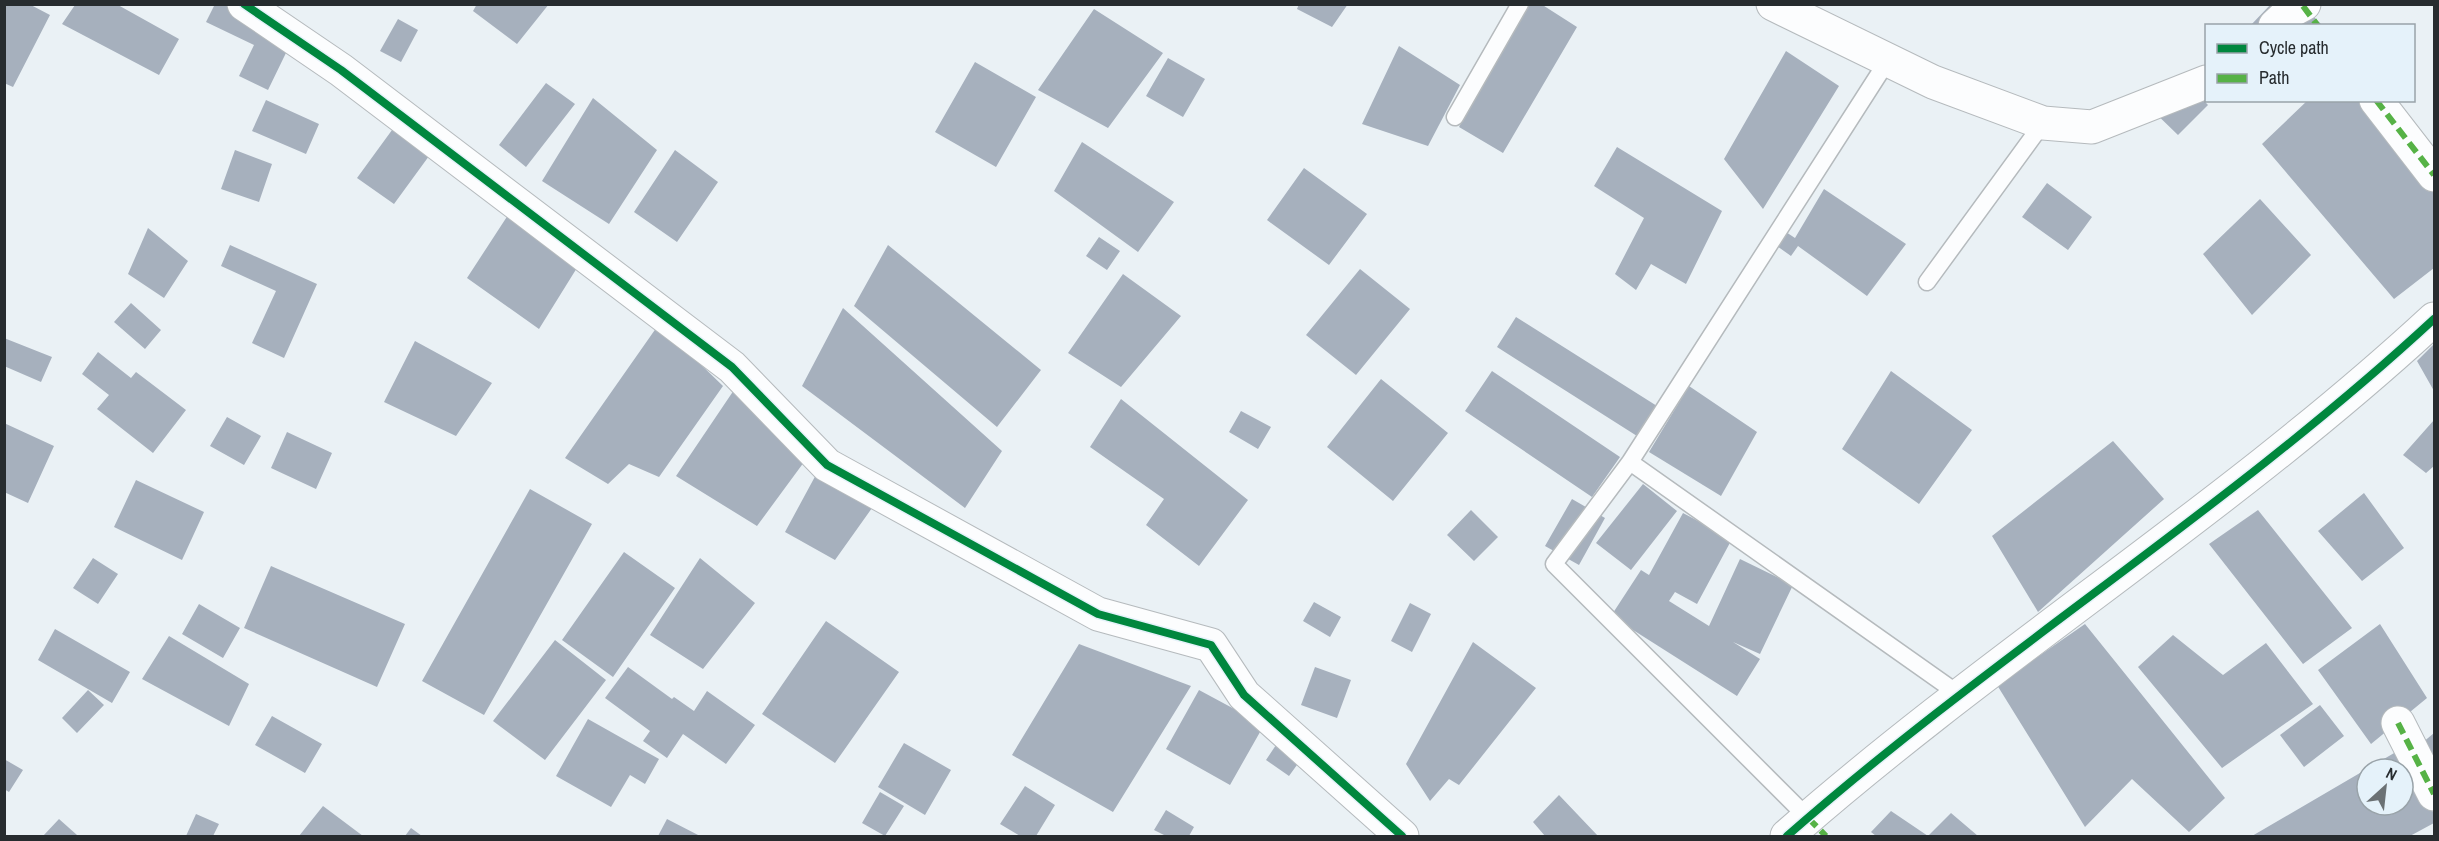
<svg xmlns="http://www.w3.org/2000/svg" width="2439" height="841" viewBox="0 0 2439 841" font-family="'Archivo Narrow',sans-serif">
  <style>
    .building { fill: #a6b0bd; fill-rule: evenodd }
    .lines { fill: none; stroke-linecap: round; stroke-linejoin: round }
    .service-casing { stroke: #b5babd; stroke-width: 19 }
    .minor-casing { stroke: #b5babd; stroke-width: 35 }
    .service { stroke: #fcfdfe; stroke-width: 16 }
    .minor { stroke: #fcfdfe; stroke-width: 33 }
    .quiet { stroke: #56b246; stroke-width: 6; stroke-dasharray: 12 6; stroke-linecap: butt }
    .cycleway-casing { stroke: #e5f2fa; stroke-width: 11 }
    .cycleway { stroke: #00873e; stroke-width: 8 }
  </style>
  <rect width="100%" height="100%" fill="#eaf1f5"/>
  <path class="building" d="M4,4H29L50,15L13,87L4,83Z
    M215,4H260L300,24L268,90L239,76L254,45L206,22Z
    M477,4H549L517,44L473,11Z
    M1299,4H1348L1332,27L1297,9Z
    M1527,4H1541L1577,27L1503,153L1459,127Z
    M2271,4H2301L2323,26H2250Z
    M75,5H118L179,39L159,75L62,24Z
    M1094,9L1163,53L1108,128L1038,90Z
    M398,19L418,30L401,62L380,51Z
    M1399,46L1460,85L1428,146L1362,124Z
    M1786,51L1839,86L1763,209L1724,159Z
    M1168,58L1205,79L1183,117L1146,96Z
    M975,62L1036,97L996,167L935,132Z
    M2179,75L2208,105L2178,135L2148,106Z
    M546,83L575,104L526,167L499,145Z
    M593,98L657,150L609,224L542,181Z
    M266,100L319,124L306,154L252,131Z
    M2308,100H2363L2434,191V268L2394,299L2262,144Z
    M411,104L448,130L394,204L357,178Z
    M1082,142L1174,202L1138,252L1054,191Z
    M1617,147L1722,211L1686,284L1651,264L1636,290L1615,274L1644,218L1594,186Z
    M235,150L272,164L259,202L221,189Z
    M675,150L718,182L677,242L634,212Z
    M1304,168L1367,214L1329,265L1267,220Z
    M2047,183L2092,217L2068,250L2022,217Z
    M1824,189L1906,244L1867,296L1798,246L1791,256L1767,239L1777,226L1795,238Z
    M2260,199L2311,255L2252,315L2203,254Z
    M510,212L580,263L539,329L467,278Z
    M148,228L188,261L164,298L128,274Z
    M1099,237L1120,251L1107,270L1086,256Z
    M230,245L317,284L284,358L252,343L276,291L221,266Z
    M888,245L1041,370L997,427L854,306Z
    M1360,269L1410,309L1356,375L1306,335Z
    M1123,274L1181,316L1121,387L1068,353Z
    M131,303L161,330L145,349L114,322Z
    M843,308L1002,451L965,508L802,386Z
    M1516,317L1657,406L1637,436L1497,347Z
    M659,324L723,386L659,477L629,464L608,484L565,458Z
    M4,338L52,357L41,382L4,366Z
    M415,341L492,383L456,436L384,402Z
    M2434,344V391L2417,361Z
    M98,352L131,378L136,372L186,410L153,453L97,409L109,395L82,374Z
    M1492,371L1620,457L1592,497L1465,411Z
    M1891,371L1972,430L1919,504L1842,449Z
    M1381,379L1448,433L1393,501L1327,447Z
    M1689,386L1757,432L1721,496L1649,452Z
    M734,390L807,458L757,526L676,476Z
    M1121,399L1248,500L1199,566L1146,525L1164,499L1090,447Z
    M1241,411L1271,427L1258,449L1229,432Z
    M227,417L261,436L244,465L210,446Z
    M2434,420V466L2426,473L2403,455Z
    M4,423L54,446L28,503L4,492Z
    M287,432L332,453L316,489L271,468Z
    M2113,441L2164,499L2038,612L1992,536Z
    M818,471L872,508L835,560L785,532Z
    M136,480L204,512L182,560L114,527Z
    M1643,484L1677,511L1631,570L1596,543Z
    M530,489L592,524L484,715L422,681Z
    M2364,493L2404,548L2362,581L2318,531Z
    M1572,499L1605,518L1579,565L1545,546Z
    M1471,510L1498,537L1474,561L1447,535Z
    M2258,510L2352,628L2303,664L2209,544Z
    M1683,513L1732,539L1697,604L1675,592L1669,601L1709,626L1740,559L1793,585L1760,654L1733,642L1760,659L1737,696L1611,616L1641,570L1649,575Z
    M624,552L675,588L613,677L562,640Z
    M93,558L118,574L98,604L73,588Z
    M700,558L755,603L703,669L650,635Z
    M271,566L405,624L377,687L244,628Z
    M1314,602L1341,617L1330,637L1303,621Z
    M1410,603L1431,614L1412,652L1391,641Z
    M199,604L240,628L223,658L182,634Z
    M826,621L899,672L835,763L762,714Z
    M2085,624L2225,798L2189,832L2132,779L2085,827L1997,685Z
    M2380,624L2427,698L2371,744L2318,670Z
    M55,629L130,672L112,703L38,660Z
    M2173,635L2223,675L2266,643L2313,704L2222,768L2138,667Z
    M169,636L249,684L229,726L142,679Z
    M555,640L606,680L545,760L493,721Z
    M1473,642L1536,688L1459,785L1449,779L1430,801L1406,764Z
    M1079,644L1191,686L1113,812L1012,755Z
    M628,667L672,699L674,697L694,711L707,691L755,725L726,764L683,734L667,758L643,741L650,731L605,698Z
    M1315,667L1351,680L1337,718L1301,705Z
    M88,690L104,705L77,733L62,718Z
    M1199,690L1264,725L1230,785L1166,749Z
    M2320,705L2344,736L2304,767L2280,735Z
    M272,716L322,744L305,773L255,745Z
    M588,719L659,759L645,784L630,775L611,807L556,776Z
    M2434,733V770L2422,743Z
    M1278,742L1302,758L1289,776L1266,760Z
    M904,743L951,770L925,815L878,787Z
    M2401,749L2434,814V823L2410,836H2252ZM2367,769H2403V805H2367Z
    M4,759L23,770L9,792L4,789Z
    M1025,786L1055,805L1036,836H1020L1000,824Z
    M880,792L904,806L885,836L862,823Z
    M1559,795L1598,836H1545L1533,822Z
    M323,806L363,836H299Z
    M1166,810L1194,827L1189,836H1166L1154,830Z
    M1891,811L1928,836L1951,813L1978,836H1876L1871,832Z
    M196,814L219,824L213,836H186Z
    M59,819L77,835L43,836Z
    M667,819L700,836H658Z
    M411,828L422,836H405Z"/>
  <g class="lines">
    <defs>
      <path id="service" d="M1455,117L1520,4
        M1927,282L2043,123
        M1630,462L1960,695
        M1808,818L1554,564L1630,462L1888,60"/>
      <path id="minor" d="M244,4L341,70L732,367L827,465L1098,614L1211,645L1244,695L1402,836
        M1773,4L1933,82L2043,123L2092,127L2206,82
        M2275,26L2291,11L2304,4
        M2376,100L2434,175
        M2398,723L2434,794
        M1787,836C1994,654 2231,507 2434,319"/>
    </defs>
    <use href="#service" class="service-casing"/>
    <use href="#minor" class="minor-casing"/>
    <use href="#service" class="service"/>
    <use href="#minor" class="minor"/>
    <path class="quiet" d="M2303,6L2318,26
      M2376,100L2434,175
      M2398,723L2434,794
      M1808,818L1826,836"/>
    <defs>
      <path id="cycleway" d="M244,4L341,70L732,367L827,465L1098,614L1211,645L1244,695L1402,836
        M1787,836C1994,654 2231,507 2434,319"/>
    </defs>
    <use href="#cycleway" class="cycleway-casing"/>
    <use href="#cycleway" class="cycleway"/>
  </g>
  <rect width="2439" height="841" fill="none" stroke="#272c2f" stroke-width="12"/>
  <rect x="2205" y="24" width="210" height="78" fill="#e5f2fa" stroke="#99a3a9" stroke-width="1.5"/>
  <rect x="2217" y="44" width="30" height="9" fill="#00873e" stroke="#99a3a9" stroke-width="1.5"/>
  <text x="2259" y="54" font-size="18" fill="#272c2f">Cycle path</text>
  <rect x="2217" y="74" width="30" height="9" fill="#56b246" stroke="#99a3a9" stroke-width="1.5"/>
  <text x="2259" y="84" font-size="18" fill="#272c2f">Path</text>
  <g transform="translate(2385 787) rotate(27)"><circle r="28" fill="#e5f2fa" stroke="#99a3a9" stroke-width="1.5"/>
  <path d="M0-4.5L10 22L0 15L-10 22Z" fill="#6b7174"/>
  <text y="-9" font-size="16" font-weight="bold" text-anchor="middle" fill="#272c2f">N</text>
  </g>
</svg>
